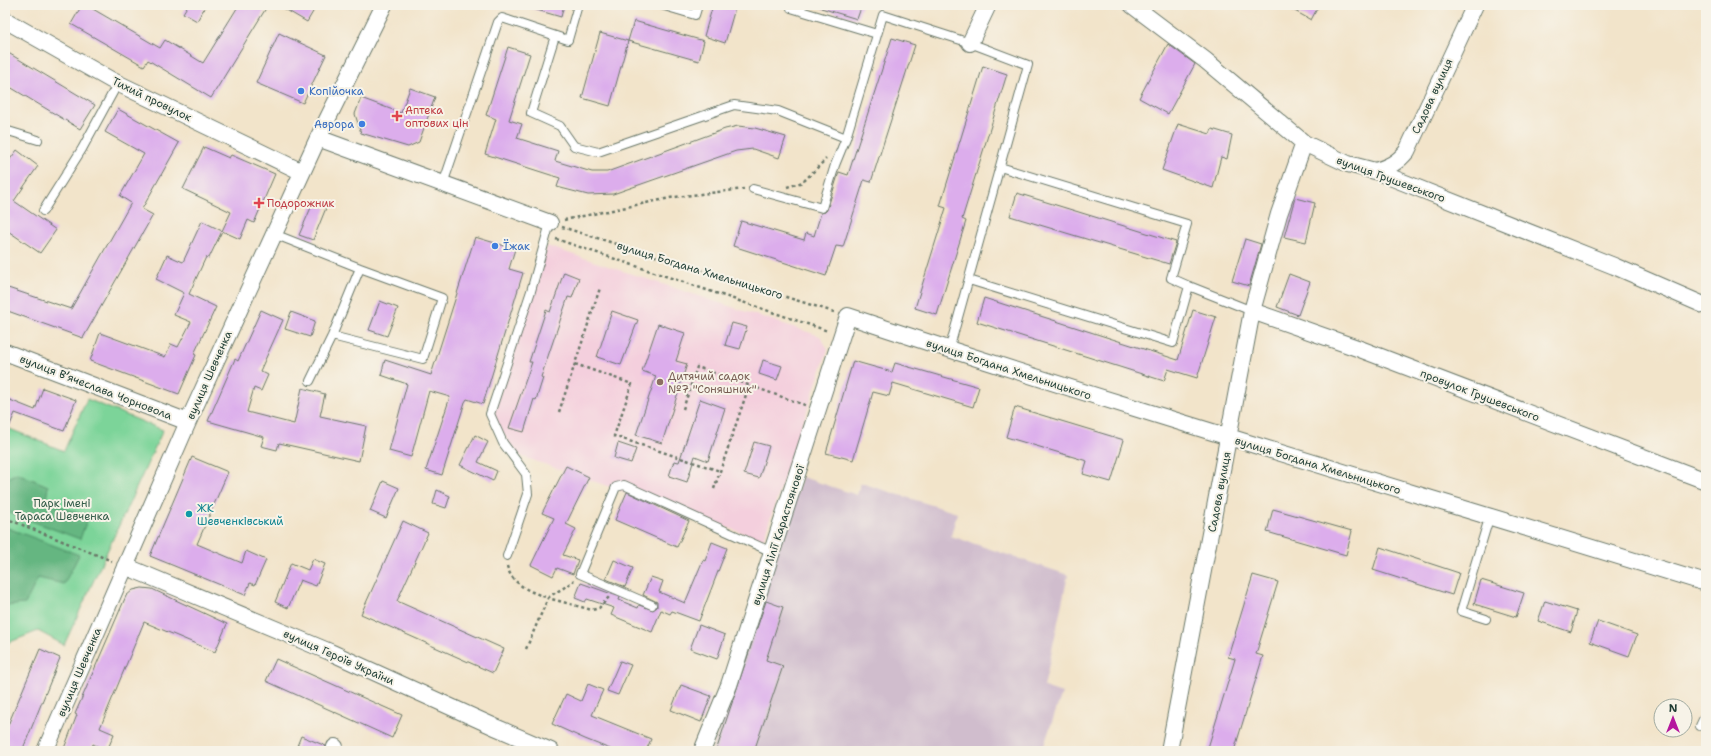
<svg xmlns="http://www.w3.org/2000/svg" width="1711" height="756" viewBox="0 0 1711 756" font-family="'Shantell Sans',sans-serif">
  <style>
    .built { fill: #f4cfdd }
    .industrial { fill: #d0bdcd }
    .green { fill: #7cd499; stroke: #4e8866 }
    .forest { fill: #65b681; stroke: #427a5a }
    .building { fill: #dcadec }
    .lines { fill: none; stroke-linecap: round; stroke-linejoin: round }
    .service-casing { stroke: #697768; stroke-width: 10 }
    .minor-casing { stroke: #697768; stroke-width: 18 }
    .path { stroke: #697768; stroke-width: 2.5; stroke-dasharray: 3 3; stroke-linecap: butt }
    .service { stroke: #fff; stroke-width: 8 }
    .minor { stroke: #fff; stroke-width: 16 }
    .shop-dot { fill: #3f7fe0; stroke: #f7f3e8; stroke-width: 1.5 }
    .health-dot { fill: #e0444e; stroke: #f7f3e8; stroke-width: 1.5 }
    .education-dot { fill: #8d6e63; stroke: #f7f3e8; stroke-width: 1.5 }
    .culture-dot { fill: #0f9aa8; stroke: #f7f3e8; stroke-width: 1.5 }
    .labels { text-anchor: middle; stroke-width: 4; stroke-linejoin: round; paint-order: stroke }
    .shop-label { font-size: 11px; fill: #366cbe; stroke: #f7f3e8; text-anchor: start }
    .street-label { font-size: 11px; fill: #1f3d34; stroke: #f7f3e8 }
    .health-label { font-size: 11px; fill: #be3a42; stroke: #f7f3e8; text-anchor: start }
    .education-label { font-size: 11px; fill: #785e54; stroke: #f7f3e8; text-anchor: start }
    .park-label { font-size: 11px; fill: #325b48; stroke: #f7f3e8 }
    .culture-label { font-size: 11px; fill: #0d838f; stroke: #f7f3e8; text-anchor: start }
  </style>
  <rect width="100%" height="100%" fill="#f7f3e8"/>
  <filter id="ink" filterUnits="userSpaceOnUse"><feTurbulence type="fractalNoise" baseFrequency=".025" numOctaves="2"/><feDisplacementMap in="SourceGraphic" scale="8" xChannelSelector="R" yChannelSelector="G"/><feConvolveMatrix kernelMatrix="1 2 1 2 8 2 1 2 1" color-interpolation-filters="sRGB"/></filter>
  <filter id="wash" filterUnits="userSpaceOnUse"><feTurbulence type="fractalNoise" baseFrequency=".012" numOctaves="4" result="noise"/><feDisplacementMap in="SourceGraphic" scale="16" xChannelSelector="R" yChannelSelector="G"/><feGaussianBlur stdDeviation="0.9" result="paint"/><feColorMatrix in="noise" values="0 0 0 0 0 0 0 0 0 0 0 0 0 0 0 0 0 1.4 0 .05"/><feComposite in="paint" operator="in"/></filter>
  <g filter="url(#wash)">
    <rect width="100%" height="100%" fill="#f2e4ca"/>
    <path class="built" d="M547,246L820,336L828,349L763,540L515,454L493,415Z"/>
    <path class="industrial" d="M802,477L857,495L861,483L957,513L951,536L1068,575L1044,687L1062,693L1042,751H712Z"/>
    <path class="green" d="M87,399L163,430L64,645L38,631L5,644V427L64,451Z"/>
    <path class="forest" d="M17,473L48,486L46,501L88,517L80,539L5,511V479Z
      M5,527L79,555L64,584L38,578L25,604L5,606Z"/>
    <g id="blocks">
      <path class="building" d="M82,5H86L160,48L165,40L203,63L239,5H268L211,98L148,60L144,66L71,24Z
        M188,5H206L197,21L183,13Z
        M278,5H317L307,22Z
        M531,5H564L561,17L530,8Z
        M713,5H736L725,43L704,36Z
        M821,5H862L857,19L821,8Z
        M1284,5H1319L1311,20Z
        M634,21L704,41L699,61L628,41Z
        M279,33L326,55L303,103L256,83Z
        M600,33L628,41L610,106L582,98Z
        M892,38L915,45L871,182L864,180L843,247L836,246L826,276L733,246L741,221L804,240L806,233L814,236L821,213L825,212L827,210L839,172L848,175Z
        M1168,44L1195,64L1168,114L1139,98Z
        M508,47L530,54L509,120L522,124L517,138L558,151L555,161L592,172H607L725,129L738,126L755,128L786,137L779,158L753,149L736,151L613,194L588,195L557,187L560,178L485,154L496,119L486,115Z
        M5,51L95,105L80,129L5,84Z
        M983,66L1007,74L962,219L966,221L937,315L915,308L946,208L940,206Z
        M410,88L435,97L419,142L408,147L361,133L355,114L361,98L401,113Z
        M118,109L179,143L142,209L153,215L83,338L5,310V287L71,309L131,203L120,196L144,154L105,132Z
        M1178,124L1210,134L1212,129L1232,135L1227,159L1221,157L1213,188L1162,170Z
        M204,147L229,158L231,155L275,174L254,223L248,220L240,239L222,231L231,212L183,189Z
        M17,150L38,166L14,201L56,230L40,253L5,229V166Z
        M1017,193L1176,242L1169,264L1010,216Z
        M1295,198L1315,203L1306,242L1284,237Z
        M313,203L326,208L313,240L299,235Z
        M202,221L222,231L209,258L206,257L189,294L216,307L194,354L196,355L179,394L90,361L100,333L165,357L171,344L178,347L191,322L174,315L184,293L156,279L167,255L183,262Z
        M475,237L515,249L509,269L523,273L483,404L467,399L465,402L442,475L426,470L450,397L429,391L411,457L389,451L407,384L381,375L385,360L431,375Z
        M1245,239L1261,244L1249,286L1232,281Z
        M564,272L579,278L572,298L568,297L541,377L543,378L536,400L534,399L524,432L509,428L532,362H529L546,310L550,312Z
        M1289,274L1310,282L1298,315L1277,307Z
        M984,298L1178,360L1193,310L1216,317L1197,378L1168,369L1164,381L977,322Z
        M380,301L398,308L387,336L369,330Z
        M261,310L283,320L260,371L268,375L261,391L254,388L247,412L294,424L302,388L325,394L320,416L366,426L359,461L279,443L277,450L261,446L264,437L208,421L235,359L238,361Z
        M612,311L638,320L621,365L597,357Z
        M291,312L315,321L310,337L285,329Z
        M732,323L747,327L740,349L725,345Z
        M658,324L685,333L676,361L687,364L662,443L636,435L656,376L642,371Z
        M763,360L782,366L777,380L759,374Z
        M853,361L892,372L895,363L979,387L973,407L893,383L889,396L873,392L853,460L826,453Z
        M43,388L76,400L64,431L15,413L5,437V398L35,410Z
        M700,399L725,408L708,461L695,456L687,482L669,476L674,461L679,462Z
        M1015,407L1124,440L1111,482L1083,474L1087,461L1006,437Z
        M475,435L488,442L478,462L497,471L493,481L460,465Z
        M754,442L769,446L759,478L744,474Z
        M618,443L636,449L631,463L614,458Z
        M192,457L228,472L197,544L242,563L246,551L266,560L255,585L250,583L245,595L150,556Z
        M566,466L589,477L566,524L576,529L563,555L578,560L573,574L557,568L553,576L531,565L554,518L542,513Z
        M383,481L399,488L386,518L370,511Z
        M437,490L450,496L446,508L433,504Z
        M627,492L689,521L677,547L615,520Z
        M1273,509L1352,531L1346,555L1267,532Z
        M403,521L428,533L397,601L504,649L493,673L361,614Z
        M712,542L727,548L699,621L672,611L670,614L661,610L652,632L611,615L614,608L587,599L585,602L575,598L581,583L620,597L619,600L638,608L639,605L653,610L657,607V602L643,595L651,577L663,581L659,592L685,603L703,560L705,561Z
        M1380,547L1459,573L1452,595L1373,570Z
        M313,559L325,564L316,586L300,580L288,608L275,602L291,563L308,570Z
        M614,560L633,568L625,587L606,579Z
        M1253,575L1278,582L1256,654L1263,656L1234,751H1207L1235,659L1228,657Z
        M1481,580L1524,593L1516,617L1474,604Z
        M142,588L152,589L227,624L215,652L144,622L100,728L114,734L107,751L93,744L91,751H63L77,715L75,714L126,596L133,590Z
        M766,601L783,607L766,660L783,666L754,751H716Z
        M1545,601L1577,611L1571,632L1538,621Z
        M1598,621L1637,635L1629,656L1590,642Z
        M699,625L725,635L717,659L690,649Z
        M40,649L60,658L22,751H5V732Z
        M276,659L402,715L392,738L266,681Z
        M620,661L631,665L618,695L607,691Z
        M588,684L603,690L592,715L651,739L646,751H615L585,739L552,724L566,694L581,701Z
        M681,685L711,696L701,722L671,710Z
        M301,736L326,746L325,751H295Z"/>
    </g>
  </g>
  <g filter="url(#ink)">
    <use href="#blocks" fill-opacity="0" stroke="#697768" stroke-width="1"/>
    <g class="lines">
      <defs>
        <path id="service" d="M661,5L695,15L698,5
          M791,8L877,34
          M555,36L531,113L560,126L574,146L598,152L734,105L778,111L846,138
          M5,130L38,140
          M1000,167L1187,224L1171,278L1189,286
          M443,184L498,22L502,18L568,40L578,5
          M753,189L822,208L835,165L846,138L883,15L970,43L1028,65L949,350
          M43,211L82,149L118,83
          M274,234L360,268L442,298L423,359L332,336
          M969,280L1173,343L1189,286L1252,311
          M310,381L332,336L360,268
          M507,556L528,494L526,474L503,443L490,414L531,291L550,223
          M652,605L580,574L616,487L624,485L772,552
          M1486,619L1461,611L1490,515
          M1700,726L1706,713"/>
        <path id="minor" d="M1132,5L1205,60L1304,143L1348,164L1375,171L1614,266L1706,306
          M5,20L111,80L302,172
          M970,43L988,5
          M318,138L550,223
          M1375,171C1389,167 1397,163 1407,151L1475,5
          M1252,311L1360,349L1706,481
          M5,352L188,422
          M125,566L330,652L495,727L551,751
          M45,751L188,422L318,138L384,5
          M334,751L335,747
          M702,751L729,685L848,316C1133,411 1420,494 1706,583
          M1169,751L1252,311L1279,214L1304,143"/>
      </defs>
      <use href="#service" class="service-casing"/>
      <use href="#minor" class="minor-casing"/>
      <path class="path" d="M787,187L803,182L826,159
        M564,220L675,197L744,189
        M562,227L834,312
        M556,239L828,331
        M575,364L632,384L614,436L720,471
        M683,409L697,367L805,405
        M559,412L600,288
        M714,489L749,386
        M5,518L112,561
        M507,566C512,585 531,592 548,598C556,591 566,588 574,580
        M526,649L548,598L592,610L599,608L609,597"/>
      <use href="#service" class="service"/>
      <use href="#minor" class="minor"/>
    </g>
  </g>
  <g class="shop-dot">
    <circle cx="301" cy="91" r="4"/>
    <circle cx="362" cy="124" r="4"/>
    <circle cx="495" cy="246" r="4"/>
  </g>
  <g class="health-dot">
    <path d="M395 110h4v4h4v4h-4v4h-4v-4h-4v-4h4z"/>
    <path d="M257 197h4v4h4v4h-4v4h-4v-4h-4v-4h4z"/>
  </g>
  <circle class="education-dot" cx="660" cy="382" r="4"/>
  <circle class="culture-dot" cx="189" cy="514" r="4"/>
  <g class="labels">
    <g class="shop-label">
      <text x="309" y="95">Копійочка</text>
      <text x="354" y="128" text-anchor="end">Аврора</text>
      <text x="503" y="250">Їжак</text>
    </g>
    <g class="street-label">
      <text transform="translate(1432 96) rotate(-65)" y="4">Садова вулиця</text>
      <text transform="translate(152 99) rotate(26)" y="4">Тихий провулок</text>
      <text transform="translate(1391 179) rotate(20)" y="4">вулиця Грушевського</text>
      <text transform="translate(700 270) rotate(17)" y="4">вулиця Богдана Хмельницького</text>
      <text transform="translate(1009 369) rotate(18)" y="4">вулиця Богдана Хмельницького</text>
      <text transform="translate(209 375) rotate(-66)" y="4">вулиця Шевченка</text>
      <text transform="translate(96 387) rotate(21)" y="4">вулиця Вʼячеслава Чорновола</text>
      <text transform="translate(1480 395) rotate(21)" y="4">провулок Грушевського</text>
      <text transform="translate(1318 465) rotate(17)" y="4">вулиця Богдана Хмельницького</text>
      <text transform="translate(1219 492) rotate(-79)" y="4">Садова вулиця</text>
      <text transform="translate(778 535) rotate(-72)" y="4">вулиця Лілії Карастоянової</text>
      <text transform="translate(339 657) rotate(24)" y="4">вулиця Героїв України</text>
      <text transform="translate(79 672) rotate(-67)" y="4">вулиця Шевченка</text>
    </g>
    <g class="health-label">
      <text x="405" y="114">Аптека<tspan x="405" dy="13">оптових цін</tspan></text>
      <text x="267" y="207">Подорожник</text>
    </g>
    <g class="education-label">
      <text x="668" y="380">Дитячий садок<tspan x="668" dy="13">№7 "Соняшник"</tspan></text>
    </g>
    <g class="park-label">
      <text x="62" y="507">Парк імені<tspan x="62" dy="13">Тараса Шевченка</tspan></text>
    </g>
    <g class="culture-label">
      <text x="197" y="512">ЖК<tspan x="197" dy="13">Шевченківський</tspan></text>
    </g>
  </g>
  <rect width="1711" height="756" fill="none" stroke="#f7f3e8" stroke-width="20"/>
  <g transform="translate(1673 718)"><circle r="19" fill="#f7f3e8" stroke="#a1aaa0"/>
  <path d="M0-3L7 15L0 10L-7 15Z" fill="#b5179e"/>
  <text y="-6" font-size="11" font-weight="bold" text-anchor="middle" fill="#1f3d34">N</text>
  </g>
</svg>
